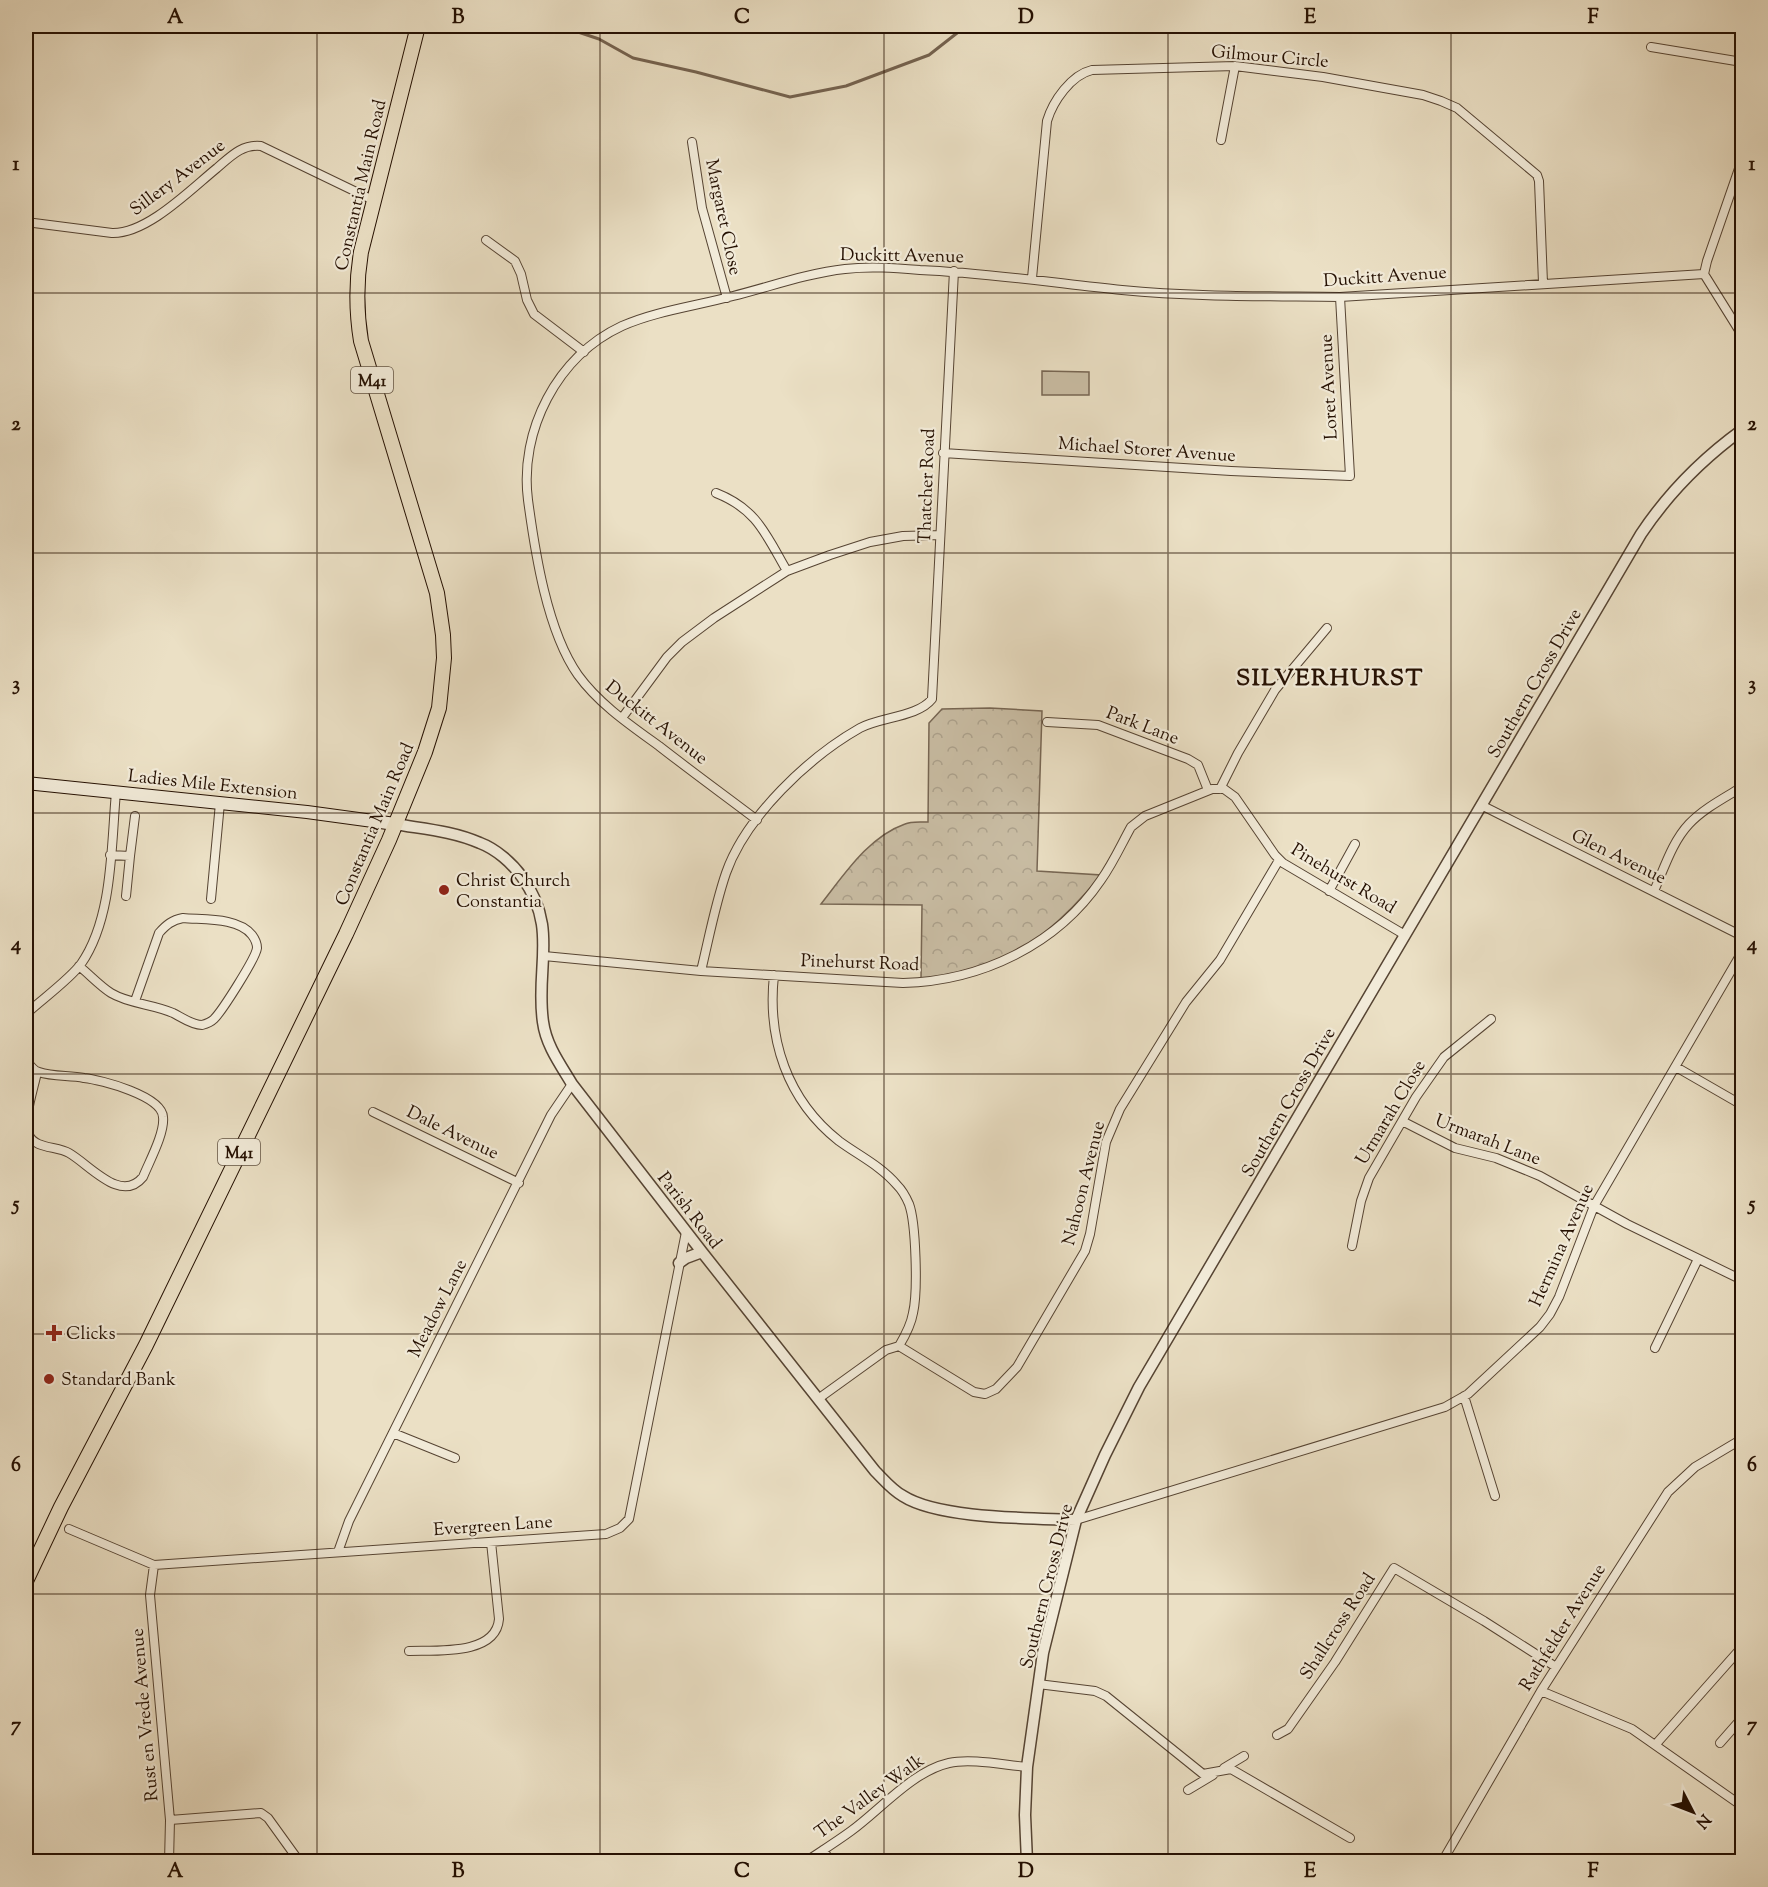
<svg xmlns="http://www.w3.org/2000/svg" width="1768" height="1887" viewBox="0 0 1768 1887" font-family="'Sorts Mill Goudy',serif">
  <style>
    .park { fill: url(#park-crowns); stroke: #776653; stroke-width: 1.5 }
    .garden { fill: #c9bda4; stroke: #776653; stroke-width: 1.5 }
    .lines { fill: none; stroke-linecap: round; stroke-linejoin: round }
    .stream { stroke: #74624f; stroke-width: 3 }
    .minor-casing { stroke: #564433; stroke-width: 10 }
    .tertiary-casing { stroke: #564433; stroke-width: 13 }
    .secondary-casing { stroke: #251002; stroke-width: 14 }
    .primary-casing { stroke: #251002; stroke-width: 16 }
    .minor { stroke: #f2ebd9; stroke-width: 8 }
    .tertiary { stroke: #f2ebd9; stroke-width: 10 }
    .secondary { stroke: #f2ebd9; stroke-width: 12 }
    .primary { stroke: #ebe0c5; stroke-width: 14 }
    .grid { fill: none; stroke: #251002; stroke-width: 1.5; stroke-opacity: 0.55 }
    .poi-dot { fill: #8f2418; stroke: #f2ebd9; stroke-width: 2 }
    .labels { text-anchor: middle; stroke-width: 4.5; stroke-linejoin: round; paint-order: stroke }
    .shield { fill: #f2ebd9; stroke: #625242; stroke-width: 1.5 }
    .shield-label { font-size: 16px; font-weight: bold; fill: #251002 }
    .street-label { font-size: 18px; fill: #251002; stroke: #f2ebd9 }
    .poi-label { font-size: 18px; fill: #251002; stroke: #f2ebd9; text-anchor: start }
    .district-label { font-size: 24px; font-weight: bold; letter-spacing: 1.5px; fill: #251002; stroke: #f2ebd9 }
    .neatline { fill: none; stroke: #251002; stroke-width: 2 }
    .grid-label { font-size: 20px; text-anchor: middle; font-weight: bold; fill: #251002 }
  </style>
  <defs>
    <pattern id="park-crowns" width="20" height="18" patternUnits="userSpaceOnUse" patternTransform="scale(1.5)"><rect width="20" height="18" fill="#c9bda4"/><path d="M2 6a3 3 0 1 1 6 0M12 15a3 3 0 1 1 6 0" fill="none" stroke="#aca18c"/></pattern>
  </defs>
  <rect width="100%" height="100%" fill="#ebe0c5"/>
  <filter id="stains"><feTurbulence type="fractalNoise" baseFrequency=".00333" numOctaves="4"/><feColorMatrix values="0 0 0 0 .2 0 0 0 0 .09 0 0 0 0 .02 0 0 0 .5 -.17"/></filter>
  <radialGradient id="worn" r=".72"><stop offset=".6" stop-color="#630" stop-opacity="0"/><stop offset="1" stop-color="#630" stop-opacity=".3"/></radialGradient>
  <path class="park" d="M990,708L1042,711L1037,871L1101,875C1067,917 1026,956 971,970C955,974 937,976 921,980L922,905L821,904C844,875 868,837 905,824C911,821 920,822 928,822L929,723L942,709Z"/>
  <path class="garden" d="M1042,371L1089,372V395H1042Z"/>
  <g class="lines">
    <path class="stream" d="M560,26L599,39L633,58L696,72L790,97L846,86L929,55L966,26
      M26,27L47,28L85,26"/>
    <defs>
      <path id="minor" d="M1651,47L1742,62
        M1221,140L1235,66
        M692,142L702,208L727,298
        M1742,160L1707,261L1704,274L1742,335
        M26,222L112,233C147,234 190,190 217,168C231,156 242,144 261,146L373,200
        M486,240L515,261L521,274L527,300L534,314L584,352
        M1032,278L1047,121C1053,101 1071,75 1092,70L1235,66L1323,77L1423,95L1441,101L1457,108L1537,175L1539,181L1543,283
        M943,453L1231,471L1350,476L1340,297
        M716,493C757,509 766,535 787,571
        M622,718L667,657L682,642L714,618L787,571L830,555L870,542L903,536L940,535
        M1047,722L1098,725L1188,759L1198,765L1208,790
        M1220,789L1238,753L1275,690L1327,628
        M1481,805L1742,936
        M757,820C724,795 691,771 659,746C630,725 599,704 578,675C547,631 535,552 528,500C519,431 557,356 622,326C656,311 696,306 733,296C769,287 808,273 845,269C870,266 895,268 920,270C988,273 1055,283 1122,290C1194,297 1267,296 1340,297L1704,274
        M110,855L130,856L126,896
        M130,856L135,816
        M1329,891L1355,844
        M1654,891C1664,869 1672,842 1689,824C1703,809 1724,798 1742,787
        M211,899L220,803
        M544,956L701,971L903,983C981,981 1057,945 1101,880C1113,863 1121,845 1131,827L1145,816L1212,789H1224L1235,797L1275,855L1283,863L1405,935
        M79,966C90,975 100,986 111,993C129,1004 153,1004 173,1013C181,1017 192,1025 202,1025C206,1024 211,1022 214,1019C222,1011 256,958 257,948C257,943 255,939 252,935C238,917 203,920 183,918C172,920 166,925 159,933L135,1001
        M701,971C709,938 715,905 726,873C746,816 809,757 860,728C880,717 918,717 932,699L954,271
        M774,975C767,1039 787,1100 839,1141C858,1155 881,1166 897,1185C902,1190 906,1197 909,1204C916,1223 918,1292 913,1313C911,1325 905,1336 899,1346
        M26,1014C41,1000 69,980 81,964C113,918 111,847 116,792
        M26,1060C29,1064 34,1071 39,1072C53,1077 70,1075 84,1078C102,1080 162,1096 163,1117C165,1133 149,1162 143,1177C121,1204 90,1165 69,1153C57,1146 35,1149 29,1135C22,1122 34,1088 37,1072
        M1676,1067L1742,1105
        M373,1112L519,1183
        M1402,1121L1455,1148L1496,1158L1540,1176L1627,1224L1742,1280
        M1352,1246L1361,1201L1369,1178L1416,1097L1444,1057L1491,1019
        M899,1346L974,1392L985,1394L996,1389L1017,1367L1085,1251L1090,1234L1106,1142L1120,1109L1186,1002L1220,960L1279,860
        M1655,1348L1698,1259
        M1464,1396L1495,1496
        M818,1399L886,1350L899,1346
        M393,1433L455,1458
        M1076,1520L1445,1407L1468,1394L1540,1327L1550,1314L1559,1297L1594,1206L1742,952
        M69,1529L154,1565L606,1534L620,1528L629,1519L686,1232
        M338,1552L349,1521L551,1115L572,1084
        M154,1565L150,1595L170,1820L169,1862
        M409,1651C435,1650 496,1656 499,1619L491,1542
        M1038,1684L1095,1691L1106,1696L1203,1774L1231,1769L1350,1838
        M1541,1691L1632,1729L1742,1806
        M1277,1735L1288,1729L1335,1662L1394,1568L1484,1621L1556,1667
        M1720,1743L1742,1718
        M1656,1744L1742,1647
        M1224,1768L1244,1756
        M1188,1790L1213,1775
        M170,1820L261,1813L268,1818L299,1861
        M823,1850L831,1862
        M805,1862C820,1852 836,1842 851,1831C880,1810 913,1771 949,1763C971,1758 1004,1765 1027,1767
        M1442,1862L1541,1691L1668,1492L1695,1467L1742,1439"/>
      <path id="tertiary" d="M395,824C424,829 453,831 480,843C496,849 512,863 522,877C559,928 535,968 543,1022C546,1045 560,1064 572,1084L702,1252L875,1471C884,1480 892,1490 903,1496C939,1519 1031,1518 1076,1520
        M679,1263L686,1258L702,1252
        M1027,1862L1025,1815L1027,1767L1043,1653L1076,1520L1105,1455L1139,1387L1641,534C1669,492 1702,459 1742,430"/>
      <path id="secondary" d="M26,783L307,812L395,824"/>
      <path id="primary" d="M26,1581L61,1507L146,1345L346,934L389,840L425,752L439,708L444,658L443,635L437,593L361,341C356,310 356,282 361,252L418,26"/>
    </defs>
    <use href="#minor" class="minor-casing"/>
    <use href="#tertiary" class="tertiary-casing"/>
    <use href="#secondary" class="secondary-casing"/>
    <use href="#primary" class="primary-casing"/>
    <use href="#minor" class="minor"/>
    <use href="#tertiary" class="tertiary"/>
    <use href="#secondary" class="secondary"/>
    <use href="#primary" class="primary"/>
  </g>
  <path class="grid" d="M317,26V1862M600,26V1862M884,26V1862M1168,26V1862M1451,26V1862M26,293H1742M26,553H1742M26,813H1742M26,1074H1742M26,1334H1742M26,1594H1742"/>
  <g class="poi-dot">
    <circle cx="444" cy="890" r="6"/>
    <path d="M51 1324h6v6h6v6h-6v6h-6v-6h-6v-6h6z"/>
    <circle cx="49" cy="1379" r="6"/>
  </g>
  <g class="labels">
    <g class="shield">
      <rect x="351" y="367" width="42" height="26" rx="4.5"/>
      <rect x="218" y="1139" width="42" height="26" rx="4.5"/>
    </g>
    <g class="shield-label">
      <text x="372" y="386">M41</text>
      <text x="239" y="1158">M41</text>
    </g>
    <g class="street-label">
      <text transform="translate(1270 56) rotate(5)" y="6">Gilmour Circle</text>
      <text transform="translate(177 177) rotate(-37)" y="6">Sillery Avenue</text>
      <text transform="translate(360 185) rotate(-77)" y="6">Constantia Main Road</text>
      <text transform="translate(724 217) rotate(78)" y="6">Margaret Close</text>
      <text transform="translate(902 255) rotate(1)" y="6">Duckitt Avenue</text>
      <text transform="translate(1385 276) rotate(-4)" y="6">Duckitt Avenue</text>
      <text transform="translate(1328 387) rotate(-93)" y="6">Loret Avenue</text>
      <text transform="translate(1147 449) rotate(4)" y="6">Michael Storer Avenue</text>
      <text transform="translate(926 486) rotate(-88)" y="6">Thatcher Road</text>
      <text transform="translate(1534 683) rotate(-60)" y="6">Southern Cross Drive</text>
      <text transform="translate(657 722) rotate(38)" y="6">Duckitt Avenue</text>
      <text transform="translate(1143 725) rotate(21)" y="6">Park Lane</text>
      <text transform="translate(213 784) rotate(6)" y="6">Ladies Mile Extension</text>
      <text transform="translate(374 824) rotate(-67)" y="6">Constantia Main Road</text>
      <text transform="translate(1619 856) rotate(26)" y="6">Glen Avenue</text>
      <text transform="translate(1344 878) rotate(31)" y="6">Pinehurst Road</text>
      <text transform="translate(860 962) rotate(2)" y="6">Pinehurst Road</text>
      <text transform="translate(1288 1102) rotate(-60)" y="6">Southern Cross Drive</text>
      <text transform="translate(1390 1112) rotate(-59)" y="6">Urmarah Close</text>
      <text transform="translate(453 1132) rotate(26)" y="6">Dale Avenue</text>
      <text transform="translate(1488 1139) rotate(21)" y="6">Urmarah Lane</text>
      <text transform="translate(1083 1183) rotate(-76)" y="6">Nahoon Avenue</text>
      <text transform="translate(690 1210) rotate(52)" y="6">Parish Road</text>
      <text transform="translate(1561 1245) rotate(-66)" y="6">Hermina Avenue</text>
      <text transform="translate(437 1308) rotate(-63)" y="6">Meadow Lane</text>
      <text transform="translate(493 1525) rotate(-4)" y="6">Evergreen Lane</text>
      <text transform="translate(1046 1586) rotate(-76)" y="6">Southern Cross Drive</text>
      <text transform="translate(1337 1626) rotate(-57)" y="6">Shallcross Road</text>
      <text transform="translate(1562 1627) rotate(-58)" y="6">Rathfelder Avenue</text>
      <text transform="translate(144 1715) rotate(-95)" y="6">Rust en Vrede Avenue</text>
      <text transform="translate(869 1796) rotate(-36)" y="6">The Valley Walk</text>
    </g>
    <g class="poi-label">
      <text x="456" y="886">Christ Church<tspan x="456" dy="21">Constantia</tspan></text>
      <text x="66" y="1339">Clicks</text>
      <text x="61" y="1385">Standard Bank</text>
    </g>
    <g class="district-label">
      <text x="1330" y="685">SILVERHURST</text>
    </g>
  </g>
  <rect width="1768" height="1887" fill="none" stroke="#ebe0c5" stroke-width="66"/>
  <g transform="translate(1693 1812) rotate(132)" stroke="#f2ebd9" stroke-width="4.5" paint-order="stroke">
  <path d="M0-4.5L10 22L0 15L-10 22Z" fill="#251002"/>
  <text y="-9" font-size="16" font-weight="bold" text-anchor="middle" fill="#251002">N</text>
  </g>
  <rect x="33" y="33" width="1702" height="1821" class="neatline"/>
  <g class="grid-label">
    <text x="175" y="23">A</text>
    <text x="458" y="23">B</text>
    <text x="742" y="23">C</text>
    <text x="1026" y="23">D</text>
    <text x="1310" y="23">E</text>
    <text x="1593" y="23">F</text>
    <text x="16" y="170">1</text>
    <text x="1752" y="170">1</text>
    <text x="16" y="430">2</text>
    <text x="1752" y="430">2</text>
    <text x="16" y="690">3</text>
    <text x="1752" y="690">3</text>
    <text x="16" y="950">4</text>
    <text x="1752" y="950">4</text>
    <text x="16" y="1210">5</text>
    <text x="1752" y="1210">5</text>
    <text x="16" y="1471">6</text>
    <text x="1752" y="1471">6</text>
    <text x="16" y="1731">7</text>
    <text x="1752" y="1731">7</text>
    <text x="175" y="1877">A</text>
    <text x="458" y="1877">B</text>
    <text x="742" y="1877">C</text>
    <text x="1026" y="1877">D</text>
    <text x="1310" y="1877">E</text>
    <text x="1593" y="1877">F</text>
  </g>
  <rect width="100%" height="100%" filter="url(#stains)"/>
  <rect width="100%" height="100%" fill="url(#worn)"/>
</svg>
